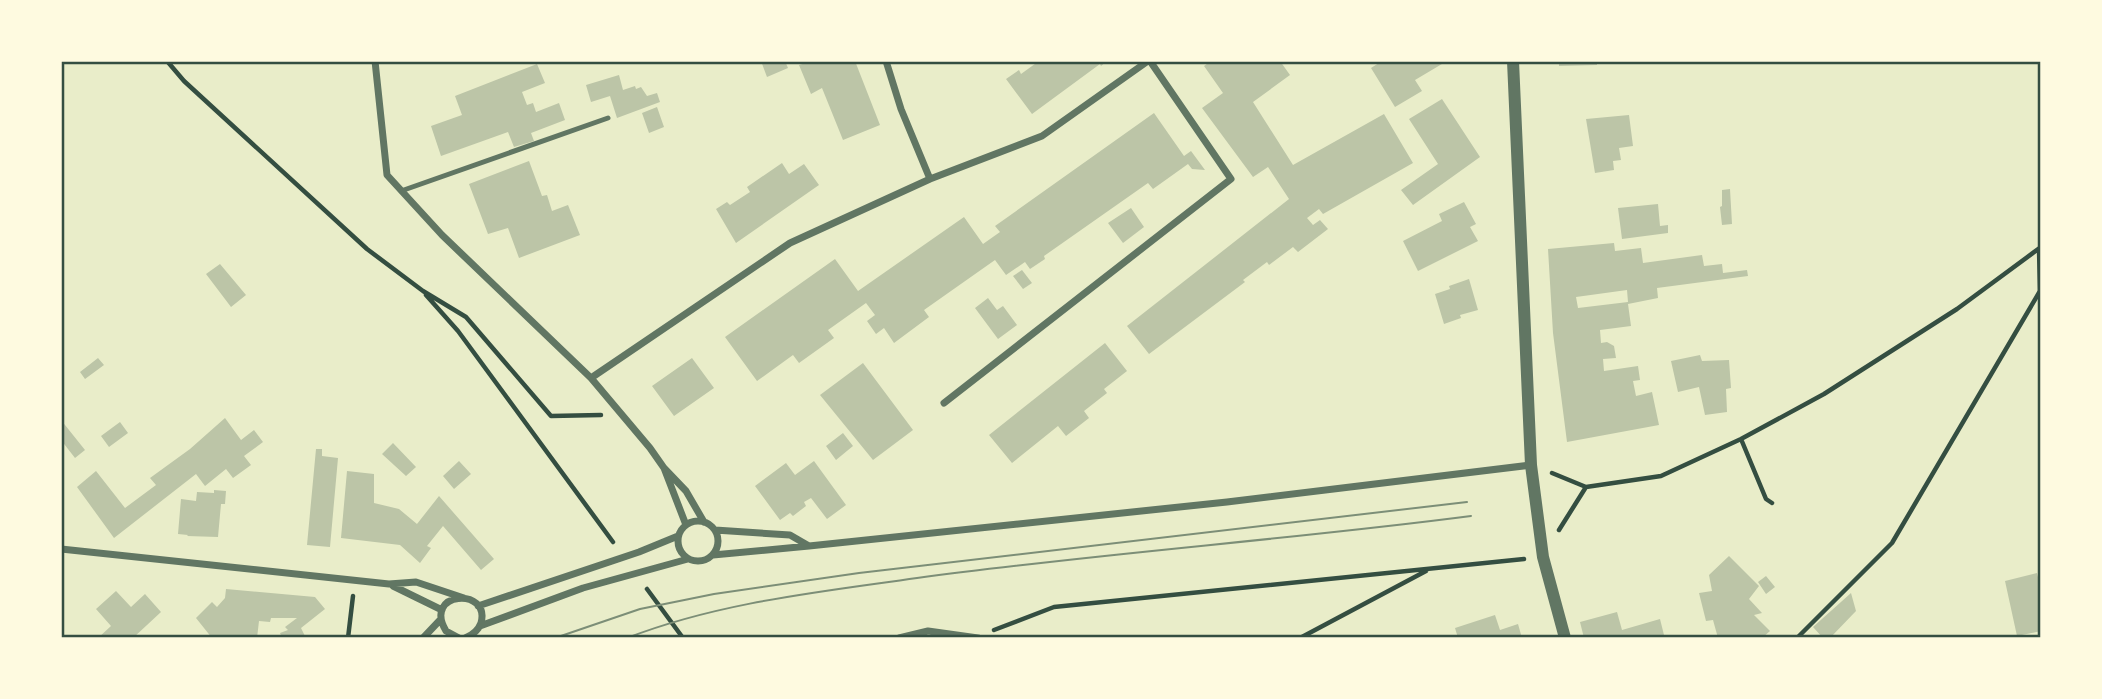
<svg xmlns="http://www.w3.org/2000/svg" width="2102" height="699" viewBox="0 0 2102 699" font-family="'Nunito Sans',sans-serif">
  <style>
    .building { fill: #bcc5a7; fill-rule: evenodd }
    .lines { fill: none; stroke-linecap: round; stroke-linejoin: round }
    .path { stroke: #344e41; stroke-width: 4.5 }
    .service { stroke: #617663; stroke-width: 5 }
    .minor { stroke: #617663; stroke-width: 7 }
    .tertiary { stroke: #617663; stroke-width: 12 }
    .tram { stroke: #7c8e77; stroke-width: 2 }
    .neatline { fill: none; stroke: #344e41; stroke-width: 2.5 }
  </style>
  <rect width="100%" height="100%" fill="#e9edc9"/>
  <path class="building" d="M761,61H785L788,68L767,77Z
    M813,61H855L880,125L843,140L822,88L811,94L799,65Z
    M1039,61H1107L1101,66L1100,64L1032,114L1006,79L1019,70L1021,74Z
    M1211,61H1280L1290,75L1253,102L1293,165L1384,114L1413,163L1323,214L1319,209L1307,218L1313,225L1320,220L1328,229L1298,252L1293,247L1269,265L1267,262L1243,280L1245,282L1149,354L1127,326L1289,199L1268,167L1253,177L1202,108L1223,93L1204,66Z
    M1382,61H1447L1415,80L1422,91L1395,107L1371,68Z
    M1559,61H1597V65L1559,66Z
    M537,64L545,83L522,92L527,105L533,103L536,112L559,103L565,120L531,133L534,141L514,147L508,132L441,156L431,126L462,115L455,96Z
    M619,75L623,90L635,86L636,89L641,87L647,96L657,93L660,102L617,118L610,96L591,102L586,85Z
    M1442,99L1480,157L1413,205L1401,190L1438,164L1409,119Z
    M657,107L664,127L649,133L642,113Z
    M1154,113L1184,156L1191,151L1205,170L1192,169L1188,164L1153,189L1148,183L1044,256L1045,259L1030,269L1025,262L1006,275L995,260L924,310L929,317L894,343L884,328L876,334L867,321L875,315L866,303L828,330L834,338L799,363L793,355L757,381L725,337L835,259L858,291L964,217L983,244L1000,232L995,226Z
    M1629,115L1633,146L1619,148L1621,160L1613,161L1614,170L1595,173L1586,119Z
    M529,161L542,196L547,195L552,211L568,205L580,235L519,258L508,228L488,234L469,184Z
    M782,163L789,174L804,164L819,185L736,243L716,209L727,202L730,205L750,192L747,187Z
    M1730,189L1732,224L1722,225L1720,207L1722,206V190Z
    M1464,202L1476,224L1470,227L1478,241L1418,271L1403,241L1442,221L1439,214Z
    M1658,204L1660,226L1668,225V233L1622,239L1618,208Z
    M1131,208L1144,227L1123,243L1108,223Z
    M1614,243L1615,251L1641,248L1643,263L1702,255L1704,266L1722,264L1723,273L1747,270L1748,276L1657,288L1658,298L1628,304L1631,326L1600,330L1601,343L1607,342L1614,346L1616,358L1603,359L1604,371L1638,366L1640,380L1633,381L1636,396L1652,392L1659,425L1567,442L1553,333L1548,249ZM1627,290L1628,302L1578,308L1576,297Z
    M220,264L246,295L231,307L206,274Z
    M1022,270L1032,283L1023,289L1013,276Z
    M1469,279L1478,310L1460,315L1461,318L1444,324L1435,294L1450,289L1449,286Z
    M988,298L997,310L1003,306L1017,325L998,339L975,308Z
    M1105,343L1127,371L1104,389L1107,393L1084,411L1089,418L1066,436L1058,426L1012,463L989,435Z
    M1700,355L1702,361L1729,360L1731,388L1726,389L1727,412L1705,415L1699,387L1678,392L1671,361Z
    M98,358L104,365L85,379L80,372Z
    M692,358L714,388L674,416L652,386Z
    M863,363L913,430L873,460L820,395Z
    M225,418L241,440L254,430L263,442L244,456L251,465L233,478L226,469L205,486L196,474L114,538L77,487L96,471L125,508L156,485L150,478L190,449Z
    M61,420L85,450L75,458L61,440Z
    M120,422L128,433L109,447L101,436Z
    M843,433L853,446L836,460L826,446Z
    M393,443L416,467L406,476L382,454Z
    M316,449H322V456L338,458L330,547L307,545Z
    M459,461L471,474L454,489L443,476Z
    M814,461L846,505L827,519L811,498L804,502L806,506L793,516L790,513L780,520L755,486L786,463L795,475Z
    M347,471L374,474V503L399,509L417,524L439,496L494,559L481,570L443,526L427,546L431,548L420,563L400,545L341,538Z
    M214,490L226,491L225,504H221L218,537L187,536L188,535L178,534L181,499L196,501L197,492L214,493Z
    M1729,556L1759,586L1749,599L1762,613L1754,615L1770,631L1762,638H1718L1713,620L1706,621L1699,593L1712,591L1709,575Z
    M2037,573L2041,589V631L2017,636L2005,581Z
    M1766,576L1775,587L1766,594L1758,582Z
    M226,589L315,597L325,609L301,628L306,638H282L280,633L288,630L285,627L297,618H271L270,622L259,621L257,638H212L196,618L212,602L217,607L225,598Z
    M116,591L131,607L145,594L161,612L133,638H98L111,626L96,609Z
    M1851,593L1856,611L1830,638H1823L1813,627Z
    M1617,612L1622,630L1660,619L1664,635L1653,638H1584L1580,622Z
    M1495,615L1500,630L1518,624L1522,638H1458L1455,628Z"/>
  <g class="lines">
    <path class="path" d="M167,61L184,81L367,249L423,291L466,317L551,416L601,415
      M426,295L458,331L613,542
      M1741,439L1766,499L1772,503
      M1552,473L1586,487L1661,476L1741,439L1824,394L1957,309L2041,247
      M1559,530L1586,487
      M647,589L683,638
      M994,630L1054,607L1524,559
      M348,638L353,596
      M1300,638L1426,571
      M1797,638L1892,543L2040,291L2039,249"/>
    <path class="service" d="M401,191L608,118"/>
    <path class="minor" d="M375,61L387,175L442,235L591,378L650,448L664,468
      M886,61L901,109L930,179
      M591,378L790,243L930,179L1042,136L1148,61
      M944,403L1231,179L1150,61
      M678 541a20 20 0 1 1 40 0a20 20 0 1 1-40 0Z
      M686,525L664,468L686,491L704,522
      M809,546L1227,502L1531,465
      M61,549L389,584L416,582L464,598
      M713,555L809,546L790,535L715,530
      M393,586L442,610
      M478,606L639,552L678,536
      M480,626L583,588L688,559
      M423,638L441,619
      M459,638L446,631C422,591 491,587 481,623C478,631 473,635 465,638
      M899,638L928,631L978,638"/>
    <path class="tertiary" d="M1513,61L1531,465L1543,557L1565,638"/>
    <path class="tram" d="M555,638L640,609L714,594L859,573L1467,502
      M627,638C720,602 820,592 917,578C1101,553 1287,540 1471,516"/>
  </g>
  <rect width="2102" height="699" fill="none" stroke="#fefae0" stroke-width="126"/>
  <rect x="63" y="63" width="1976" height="573" class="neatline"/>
</svg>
